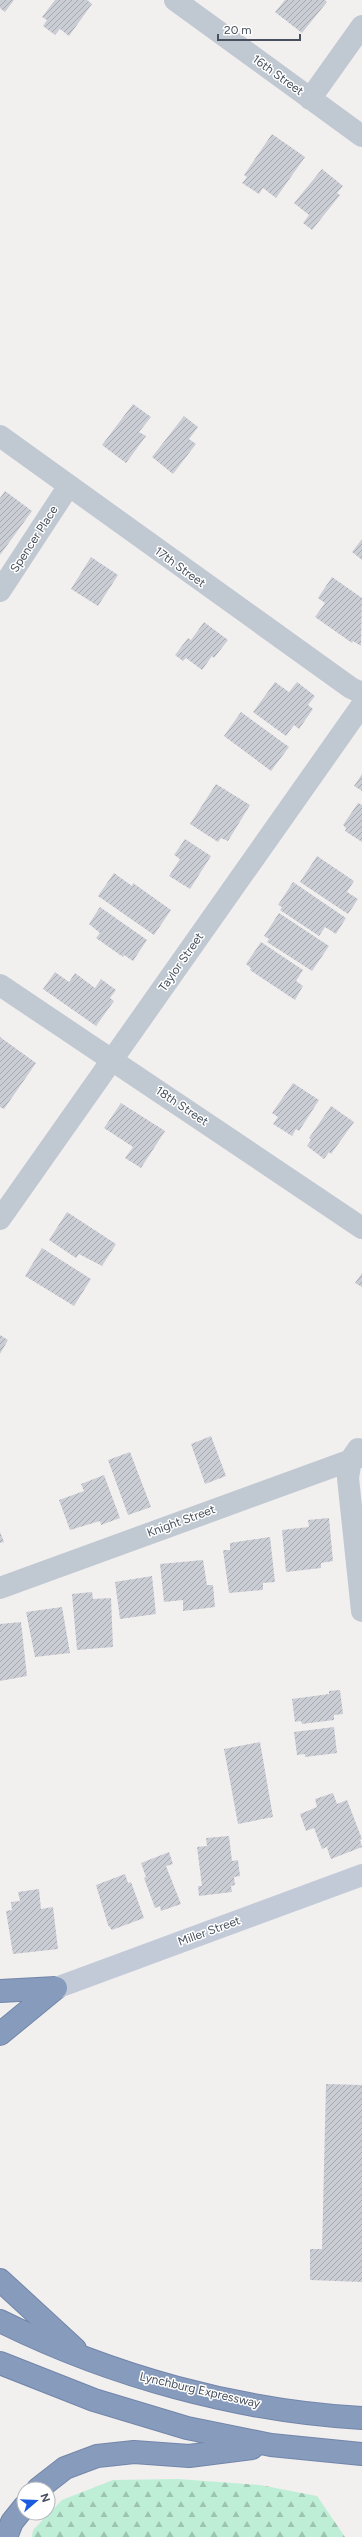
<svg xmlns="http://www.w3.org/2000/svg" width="362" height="2537" viewBox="0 0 362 2537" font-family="Figtree,sans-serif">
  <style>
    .forest { fill: url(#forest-firs) }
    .building { fill: url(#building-hatch) }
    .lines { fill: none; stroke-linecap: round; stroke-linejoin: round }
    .highway-casing { stroke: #7286a9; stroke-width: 24 }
    .street { stroke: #c0c8d1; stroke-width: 22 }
    .secondary { stroke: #c2cad8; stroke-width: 22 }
    .highway { stroke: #879bbd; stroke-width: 22 }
    .labels { text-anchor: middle; stroke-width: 3; stroke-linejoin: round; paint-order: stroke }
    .street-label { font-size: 12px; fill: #47505c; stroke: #fff }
  </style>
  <defs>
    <pattern id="forest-firs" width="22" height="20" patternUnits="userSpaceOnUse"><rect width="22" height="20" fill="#beefd6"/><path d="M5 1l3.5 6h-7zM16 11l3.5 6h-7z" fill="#9cc4b1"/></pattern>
    <pattern id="building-hatch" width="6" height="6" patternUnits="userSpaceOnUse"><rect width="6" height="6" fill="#cbcdd5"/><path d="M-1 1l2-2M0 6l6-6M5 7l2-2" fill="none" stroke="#a7a9b0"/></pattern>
  </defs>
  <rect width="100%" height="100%" fill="#f2efef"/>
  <path class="forest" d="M178,2479L260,2485L317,2496L345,2537H32L33,2530L62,2500L113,2480Z"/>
  <path class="building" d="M0,0H14L5,12L0,8Z
    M55,0H87L92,4L69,36L60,29L55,35L43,26L47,20L42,17Z
    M285,0H325L327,2L302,33L275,12Z
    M272,134L305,157L276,198L263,188L259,194L242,183L247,177L244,175Z
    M322,169L343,186L337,193L340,195L312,230L303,223L309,215L294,203Z
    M133,404L151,417L139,432L146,436L126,463L102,445Z
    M184,416L198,427L189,439L196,444L173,474L152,457Z
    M5,491L32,511L0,555V498Z
    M362,539V560L352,552Z
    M91,557L118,575L98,606L71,589Z
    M332,577L362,598L361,646L353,641L352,643L315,617L325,603L318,598Z
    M204,622L228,640L214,658L212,656L202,670L186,658L183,661L175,655L188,638L191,640Z
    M275,682L289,692L297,682L315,696L308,705L313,709L299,729L294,725L286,736L253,712Z
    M241,712L289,747L271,771L224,736Z
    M362,774V791L354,786Z
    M216,784L250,805L228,841L221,838L218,842L190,824Z
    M358,803L362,805V842L345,831L346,828L343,825Z
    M185,839L211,856L190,889L169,876L180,859L174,855Z
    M317,856L354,881L347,892L358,899L348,914L300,882Z
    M114,873L132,886L133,883L171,910L154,935L98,896Z
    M293,882L346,918L336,934L325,927L319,936L280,910L282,907L278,905Z
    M100,907L147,940L133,961L124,955L123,957L96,938L100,933L89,924Z
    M279,913L329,946L312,971L267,942L269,939L264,936Z
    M261,942L303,970L296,981L303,986L295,1000L250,970L251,968L246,964Z
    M55,972L69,982L75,973L95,988L101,979L116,990L110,998L114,1001L96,1026L43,989Z
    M0,1037L36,1063L4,1109L0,1107Z
    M293,1083L319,1100L299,1131L296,1129L292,1136L273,1124L278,1117L272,1113Z
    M121,1103L165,1131L141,1168L125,1158L133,1147L104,1128Z
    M331,1106L354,1122L331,1154L329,1152L324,1159L307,1146L311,1140L309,1138Z
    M67,1212L116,1244L102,1266L79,1254L76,1258L49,1240Z
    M42,1248L91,1279L74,1306L25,1276Z
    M362,1273V1287L355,1283Z
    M0,1335L8,1340L0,1354Z
    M211,1436L226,1476L205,1484L191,1444Z
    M130,1452L151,1507L128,1515L108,1460Z
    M104,1475L120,1518L101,1525L100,1521L70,1530L59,1500L84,1491L81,1484Z
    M329,1518L333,1561L321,1563V1568L286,1572L282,1530L309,1527L308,1520Z
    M0,1532L4,1542L0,1543Z
    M270,1537L275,1582L263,1583V1590L229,1593L223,1550H230V1543Z
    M203,1560L207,1585H213L215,1607L183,1611V1600L164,1602L160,1564Z
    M152,1576L156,1614L120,1619L115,1582Z
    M92,1592L93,1599L111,1598L113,1647L77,1650L72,1594Z
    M62,1607L70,1653L35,1657L26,1612Z
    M21,1622L27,1676L0,1681V1624Z
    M340,1690L343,1714L334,1715V1720L302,1724L301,1721L295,1722L292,1699L329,1694V1691Z
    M334,1727L337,1753L305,1757V1754L297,1755L294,1732Z
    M260,1742L273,1817L238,1824L224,1749Z
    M333,1793L337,1804L347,1800L362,1839L360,1840L362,1847L331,1859L327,1848L329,1846L322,1849L314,1828L306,1831L300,1814L317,1807L315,1799Z
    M229,1836L232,1861L238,1860L240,1876L234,1877L235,1885L231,1886L232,1892L199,1896L198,1886H202L197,1847L207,1846L206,1838Z
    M169,1852L173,1864L166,1866L181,1904L161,1911L160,1906L155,1908L144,1878L146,1877L141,1863Z
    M125,1874L128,1883L131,1882L144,1918L112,1930L108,1925L96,1885Z
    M39,1889L41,1909L53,1907L58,1949L13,1954L6,1911L12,1910L11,1902L20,1901L18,1892Z
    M326,2084L362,2085V2282L310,2280V2249H322Z"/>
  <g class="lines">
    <defs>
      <path id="highway" d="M0,1991L56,1988
        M0,2034L56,1988
        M0,2280L75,2349
        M0,2321C111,2376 238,2411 362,2418
        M0,2363L94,2400L187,2428L271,2445L362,2454
        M38,2489L65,2468L97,2456L134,2452L189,2456L252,2448
        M6,2537L12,2522L24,2507"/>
    </defs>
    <use href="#highway" class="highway-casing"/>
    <path class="street" d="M175,0L362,136
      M310,99L362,26
      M0,436L351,688L362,693
      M0,591L68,487
      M0,985L362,1228
      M0,1219L362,705
      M358,1449L351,1459L348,1478L362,1611
      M0,1588L362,1456"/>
    <path class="secondary" d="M56,1988L362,1875"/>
    <use href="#highway" class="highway"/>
  </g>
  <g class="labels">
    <g class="street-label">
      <text transform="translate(278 75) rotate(36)" y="4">16th Street</text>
      <text transform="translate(34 539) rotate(-57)" y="4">Spencer Place</text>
      <text transform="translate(180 567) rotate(36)" y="4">17th Street</text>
      <text transform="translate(181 962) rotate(-55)" y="4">Taylor Street</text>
      <text transform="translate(182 1106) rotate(34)" y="4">18th Street</text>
      <text transform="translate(181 1521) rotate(-20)" y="4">Knight Street</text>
      <text transform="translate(209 1931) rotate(-20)" y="4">Miller Street</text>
      <text transform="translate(200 2390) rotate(13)" y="4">Lynchburg Expressway</text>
    </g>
  </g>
  <g transform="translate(36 2501) rotate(71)"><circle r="19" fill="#ffffff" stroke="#b5b9be"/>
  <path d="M0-3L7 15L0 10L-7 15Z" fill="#1b5be0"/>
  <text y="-6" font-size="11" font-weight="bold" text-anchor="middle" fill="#47505c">N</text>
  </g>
  <path d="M218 34v6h82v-6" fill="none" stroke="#47505c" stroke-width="2"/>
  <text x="224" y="34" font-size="12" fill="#47505c" stroke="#ffffff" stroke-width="3" paint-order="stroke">20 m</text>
</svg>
